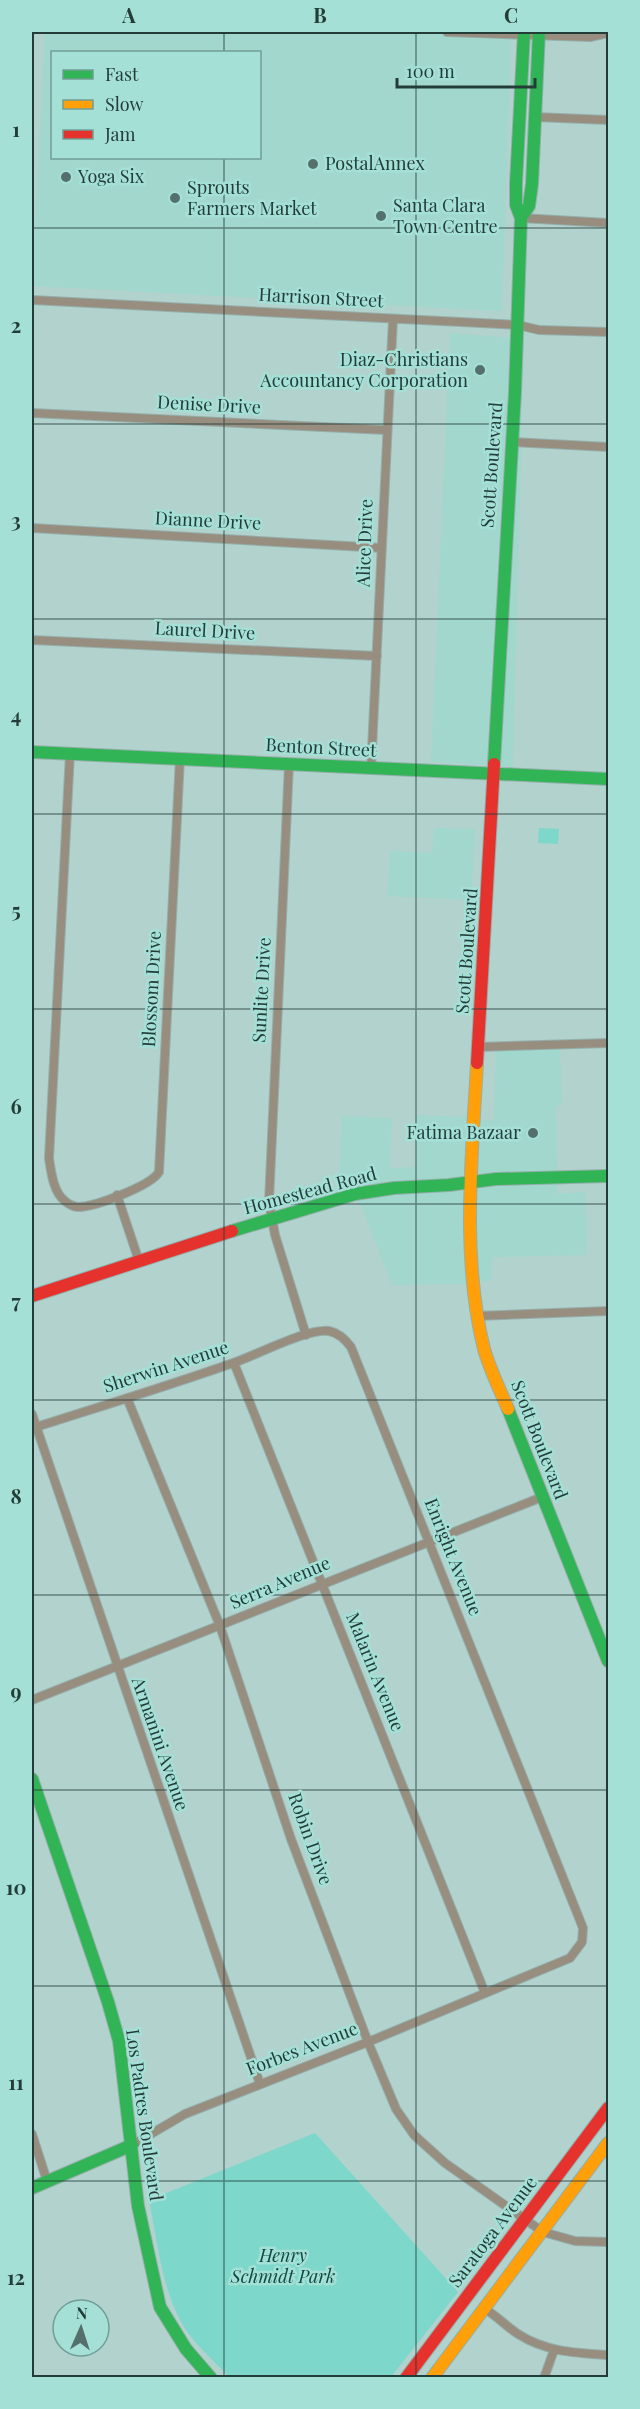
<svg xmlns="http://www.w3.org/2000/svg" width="640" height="2409" viewBox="0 0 640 2409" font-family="'Playfair Display',serif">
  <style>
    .built { fill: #a2d7ce; fill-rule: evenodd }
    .green { fill: #7dd7cb }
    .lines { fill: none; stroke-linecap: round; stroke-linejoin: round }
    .street-casing { stroke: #95afab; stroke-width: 10 }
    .fast-casing { stroke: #95afab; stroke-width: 14 }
    .slow-casing { stroke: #95afab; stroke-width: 14 }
    .jam-casing { stroke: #95afab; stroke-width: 14 }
    .street { stroke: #978e80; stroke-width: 8 }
    .fast { stroke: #30b455; stroke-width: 12 }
    .slow { stroke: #ff9f0a; stroke-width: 12 }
    .jam { stroke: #e5322d; stroke-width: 12 }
    .grid { fill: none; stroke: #233c38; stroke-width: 1.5; stroke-opacity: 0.55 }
    .poi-dot { fill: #55706c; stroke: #a4e0d6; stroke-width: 2 }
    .labels { text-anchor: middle; stroke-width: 5; stroke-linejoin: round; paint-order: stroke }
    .poi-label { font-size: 18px; fill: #233c38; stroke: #a4e0d6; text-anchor: start }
    .street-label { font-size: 18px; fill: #233c38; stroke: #a4e0d6 }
    .park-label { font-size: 18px; font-style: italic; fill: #0d4a43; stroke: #a4e0d6 }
    .neatline { fill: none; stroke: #233c38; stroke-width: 2 }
    .grid-label { font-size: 20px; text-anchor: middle; font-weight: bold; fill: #233c38 }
  </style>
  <rect width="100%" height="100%" fill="#b2d2cd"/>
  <path class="built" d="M45,32H511L502,311L32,286ZM52,52H260V158H52Z
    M450,333L524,339L513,767L431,762Z
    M434,828L475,829L471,900L387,896L390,851L432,853Z
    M560,1049L562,1105L556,1106L557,1194L585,1192L587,1255L493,1257L491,1280L457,1284L392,1285L362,1208L339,1177L342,1116L392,1118L390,1168L415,1167L417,1115L462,1117L494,1121L496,1051Z"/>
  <path class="green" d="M539,828L559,829L558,844L538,843Z
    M315,2133L458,2292L391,2377H229C216,2363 200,2349 188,2333C162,2295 158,2244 149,2200Z"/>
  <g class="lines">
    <defs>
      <path id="street" d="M447,32L590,37L608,33
        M535,117L608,120
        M521,218L608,223
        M32,300L518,325L539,330L608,332
        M32,413L386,430
        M512,442L608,447
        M32,528L382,548
        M32,640L377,656
        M70,753L49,1158C51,1171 53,1192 65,1201C68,1204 74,1207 78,1207C94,1207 151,1186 159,1172L180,758
        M289,764L269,1202L275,1235L306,1335
        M371,769L393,319
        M479,1047L608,1043
        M117,1195L139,1261
        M476,1316L608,1311
        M234,1363L485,1993
        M127,1398L220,1626L291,1839L368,2042L396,2109L414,2135L445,2163L543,2232L575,2241L608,2242
        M32,1414L260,2084
        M36,1427C102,1406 168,1386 233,1363C257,1355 307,1328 329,1331C339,1333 345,1339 351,1347L583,1928L582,1942L570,1958L368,2042L185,2114L132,2145
        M32,1700L542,1497
        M32,2134L47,2181
        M485,2309C497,2316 507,2327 518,2334C546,2352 576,2353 608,2355
        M544,2378L554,2350"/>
      <path id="fast" d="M521,218L529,206L532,184L539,32
        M32,752L608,779
        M494,764L515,392L521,218L516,205V183L524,32
        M232,1231L355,1194L394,1188L449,1185L496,1179L608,1176
        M508,1409L608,1661
        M32,1779L108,2002L119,2041L138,2206L160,2307L186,2349L211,2378
        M32,2188L132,2145"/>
      <path id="slow" d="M477,1063C472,1158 461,1256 484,1349C490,1370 500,1390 508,1409
        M432,2378L608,2143"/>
      <path id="jam" d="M477,1063L494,764
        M32,1296L232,1231
        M406,2378L608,2108"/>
    </defs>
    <use href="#street" class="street-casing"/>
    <use href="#fast" class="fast-casing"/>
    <use href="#slow" class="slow-casing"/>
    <use href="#jam" class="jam-casing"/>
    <use href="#street" class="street"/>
    <use href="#fast" class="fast"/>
    <use href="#slow" class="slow"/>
    <use href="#jam" class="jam"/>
  </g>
  <path class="grid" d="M224,32V52M416,32V2378M224,158V2378M32,228H608M32,424H608M32,619H608M32,814H608M32,1009H608M32,1204H608M32,1400H608M32,1595H608M32,1790H608M32,1986H608M32,2181H608"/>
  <g class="poi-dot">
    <circle cx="313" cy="164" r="6"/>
    <circle cx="66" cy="177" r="6"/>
    <circle cx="175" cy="198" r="6"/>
    <circle cx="381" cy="216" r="6"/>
    <circle cx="480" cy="370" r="6"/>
    <circle cx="533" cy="1133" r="6"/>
  </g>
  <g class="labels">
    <g class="poi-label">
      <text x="325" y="170">PostalAnnex</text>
      <text x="78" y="183">Yoga Six</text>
      <text x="187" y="194">Sprouts<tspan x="187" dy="21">Farmers Market</tspan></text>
      <text x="393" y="212">Santa Clara<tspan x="393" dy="21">Town Centre</tspan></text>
      <text x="468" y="366" text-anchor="end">Diaz-Christians<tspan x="468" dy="21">Accountancy Corporation</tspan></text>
      <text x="521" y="1139" text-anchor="end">Fatima Bazaar</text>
    </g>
    <g class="street-label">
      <text transform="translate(321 298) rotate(3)" y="6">Harrison Street</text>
      <text transform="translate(209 405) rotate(3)" y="6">Denise Drive</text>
      <text transform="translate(492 465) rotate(-86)" y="6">Scott Boulevard</text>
      <text transform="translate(208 521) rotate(3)" y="6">Dianne Drive</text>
      <text transform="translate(365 543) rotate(-88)" y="6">Alice Drive</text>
      <text transform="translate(205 631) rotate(3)" y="6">Laurel Drive</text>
      <text transform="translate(321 748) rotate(3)" y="6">Benton Street</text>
      <text transform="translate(467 951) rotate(-86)" y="6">Scott Boulevard</text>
      <text transform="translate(152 989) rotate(-87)" y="6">Blossom Drive</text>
      <text transform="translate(262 990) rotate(-87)" y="6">Sunlite Drive</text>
      <text transform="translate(310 1191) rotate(-15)" y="6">Homestead Road</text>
      <text transform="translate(166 1367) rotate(-18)" y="6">Sherwin Avenue</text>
      <text transform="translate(539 1440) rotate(69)" y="6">Scott Boulevard</text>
      <text transform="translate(453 1557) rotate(68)" y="6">Enright Avenue</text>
      <text transform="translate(280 1583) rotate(-23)" y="6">Serra Avenue</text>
      <text transform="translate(375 1672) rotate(68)" y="6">Malarin Avenue</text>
      <text transform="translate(160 1744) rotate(71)" y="6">Armanini Avenue</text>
      <text transform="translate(310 1839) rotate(70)" y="6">Robin Drive</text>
      <text transform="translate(302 2049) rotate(-21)" y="6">Forbes Avenue</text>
      <text transform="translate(144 2115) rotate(82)" y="6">Los Padres Boulevard</text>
      <text transform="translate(493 2232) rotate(-53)" y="6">Saratoga Avenue</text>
    </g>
    <g class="park-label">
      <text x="283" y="2262">Henry<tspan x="283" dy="21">Schmidt Park</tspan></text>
    </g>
  </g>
  <rect width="640" height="2409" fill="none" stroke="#a4e0d6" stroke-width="66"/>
  <rect x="51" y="51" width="210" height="108" fill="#a4e0d6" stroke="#709e97" stroke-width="1.5"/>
  <rect x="63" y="70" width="30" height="9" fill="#30b455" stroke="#709e97" stroke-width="1.5"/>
  <text x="105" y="81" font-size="18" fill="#233c38">Fast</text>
  <rect x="63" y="100" width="30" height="9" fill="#ff9f0a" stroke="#709e97" stroke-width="1.5"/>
  <text x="105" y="111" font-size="18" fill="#233c38">Slow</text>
  <rect x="63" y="130" width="30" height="9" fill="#e5322d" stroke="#709e97" stroke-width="1.5"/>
  <text x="105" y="141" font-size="18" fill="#233c38">Jam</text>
  <g transform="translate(81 2328) rotate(3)"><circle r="28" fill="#a4e0d6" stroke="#709e97" stroke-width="1.5"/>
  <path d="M0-4.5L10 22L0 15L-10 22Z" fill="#55706c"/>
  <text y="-9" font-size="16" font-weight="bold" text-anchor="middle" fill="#233c38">N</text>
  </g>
  <path d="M397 78v9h138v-9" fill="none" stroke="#233c38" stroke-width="3"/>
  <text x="406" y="78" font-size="18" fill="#233c38" stroke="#a4e0d6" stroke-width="4.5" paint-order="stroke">100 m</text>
  <rect x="33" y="33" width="574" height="2343" class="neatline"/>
  <g class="grid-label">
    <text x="129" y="23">A</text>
    <text x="320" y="23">B</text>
    <text x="511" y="23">C</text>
    <text x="16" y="137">1</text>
    <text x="16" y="333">2</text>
    <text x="16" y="528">3</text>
    <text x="16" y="723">4</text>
    <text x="16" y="918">5</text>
    <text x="16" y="1114">6</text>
    <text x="16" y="1309">7</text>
    <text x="16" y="1504">8</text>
    <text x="16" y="1699">9</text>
    <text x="16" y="1895">10</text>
    <text x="16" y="2090">11</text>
    <text x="16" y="2285">12</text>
  </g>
</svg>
